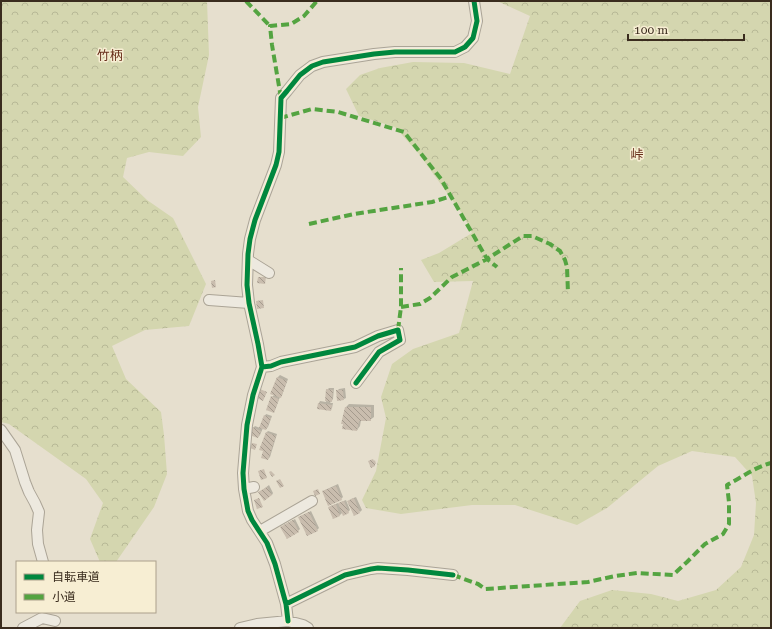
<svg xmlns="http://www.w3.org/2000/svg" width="772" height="629" viewBox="0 0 772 629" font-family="'Roboto Serif','Noto Sans JP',serif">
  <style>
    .forest { fill: url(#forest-crowns) }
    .shadow { fill: #0003 }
    .building { fill: url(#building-back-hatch) }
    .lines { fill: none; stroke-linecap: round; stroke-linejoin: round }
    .minor-casing { stroke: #aba496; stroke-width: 12 }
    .minor { stroke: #ede9df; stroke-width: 10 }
    .quiet { stroke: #54a441; stroke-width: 4; stroke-dasharray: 8 4; stroke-linecap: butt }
    .cycleway-casing { stroke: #f7eed3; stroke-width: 8 }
    .cycleway { stroke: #00873e; stroke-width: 5 }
    .labels { text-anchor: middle; stroke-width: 3; stroke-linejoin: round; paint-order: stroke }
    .quarter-label { font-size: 13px; fill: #682e1b; stroke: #f7eed3 }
  </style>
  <defs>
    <pattern id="forest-crowns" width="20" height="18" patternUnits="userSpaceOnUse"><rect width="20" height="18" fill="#d4d6af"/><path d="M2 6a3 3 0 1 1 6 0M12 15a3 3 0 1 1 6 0" fill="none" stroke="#b7b896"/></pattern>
    <pattern id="building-back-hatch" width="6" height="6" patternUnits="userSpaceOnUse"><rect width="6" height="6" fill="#c9bdae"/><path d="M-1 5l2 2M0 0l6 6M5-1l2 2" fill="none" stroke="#a49a8d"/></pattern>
  </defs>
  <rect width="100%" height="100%" fill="#e6dfce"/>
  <path class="forest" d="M1,1H207L209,55L198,107L201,137L183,156L149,152L127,158L123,177L147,200L173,218L206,284L189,326L145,330L112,346L126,379L161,412L164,435L167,474L154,507L116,562H100L90,539L103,503L86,479L9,424L1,422Z
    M497,1H771V628H560L580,601L612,590L651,594L678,601L716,590L741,567L754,535L756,503L752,476L735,457L692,451L658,466L607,508L577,525L515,505H472L401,514L366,508L362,500L376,471L386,418L381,397L392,364L413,349L459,333L473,281L434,282L421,260L439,253L472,233L463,215L419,154L395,127L359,116L346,89L360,75L380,68L413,62L464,63L510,74L530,16Z"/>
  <path class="shadow" d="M280,375L288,379L282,395L280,397L275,410L274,412L272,397L275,394L278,377Z
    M329,388H334L333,399L330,403H333L332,408L330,410L319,403L320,401L326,402L327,390Z
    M345,388L346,398L344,399L337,391L339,389Z
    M349,404L374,405V417L370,420H361L360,426L357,430L346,407Z
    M266,414L272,416L268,427L266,429L263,428L260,435L258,437L253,428L255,426L260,428L265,416Z
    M268,431L277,434L270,457L268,459L264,450L266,433Z
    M338,484L343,497L341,499L323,492L325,490Z
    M269,485L273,493L272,495L260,492Z
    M356,497L362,510L360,512L349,501L351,499Z
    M346,500L350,510L348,512H343L340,515L334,518L330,507L331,506L338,503V504L341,502Z
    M311,511L319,528L317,530L301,516Z
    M295,519L300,529L298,531L284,525Z"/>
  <path class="building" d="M258,277H266L265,284L257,283Z
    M215,280L216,287L212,288L211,281Z
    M263,300L264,308L257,309L256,301Z
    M277,377L287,381L281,398L270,394Z
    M260,389L267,392L263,401L257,398Z
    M326,389L333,390L332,402L325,401Z
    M336,390H343L344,400L337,401Z
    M271,396L279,399L274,413L266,410Z
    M318,403L332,405L331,411L317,409Z
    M345,407H371V421H359L357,431L342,429L343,424H341Z
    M264,415L271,418L266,430L259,428Z
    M252,427L261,431L258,438L249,435Z
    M266,432L276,436L268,460L261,458L263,451L259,450Z
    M252,443L257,444L255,450L250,448Z
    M373,459L374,461L375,460L376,464H375V466L371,468L368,461Z
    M264,469L267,478L261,480L258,471Z
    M271,471L275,475L272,477L269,472Z
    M280,479L284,486L280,488L276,481Z
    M336,486L342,500L328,506L322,491Z
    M267,487L272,495L264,501L258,492Z
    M318,489L320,494L315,496L313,491Z
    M259,498L263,507L257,509L254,500Z
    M354,498L360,513L354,516L347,501Z
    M344,501L349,513L343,516L338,503Z
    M336,504L340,516L333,519L328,507Z
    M309,512L318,531L307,536L298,517Z
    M293,520L299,532L287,539L280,527Z"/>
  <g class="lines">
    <defs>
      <path id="minor" d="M248,260L269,273
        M209,300L249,303
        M262,367L271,366L281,362L355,347L378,336L398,330L400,340L379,352L356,383
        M1,430L15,450L25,482L29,492L35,503L39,512L37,530L38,544L43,562
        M244,489L254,487
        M260,531L312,501
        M286,604L345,575L371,569L378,568L408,570L453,575
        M288,621L286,604L275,564L267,543L252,520L248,511L244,489L243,473L247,425L253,395L262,367L258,344L249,303L247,285L248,254L250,239L255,220L276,165L279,152L281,98L287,91L300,75L312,66L323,62L374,54L395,52H455L465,47L473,38L477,21L474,1
        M23,628L42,618L55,621
        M240,628L257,624L288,621L303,625L308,628"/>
    </defs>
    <use href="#minor" class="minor-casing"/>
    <use href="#minor" class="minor"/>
    <path class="quiet" d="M246,1L270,26
      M281,98L272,45L270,26L291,24L304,16L317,1
      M280,118L312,109L338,112L404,132L441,179L487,259L497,267
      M309,224L354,214L432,202L452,196
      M401,307L420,304L430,298L452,277L487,259L523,236H532L550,244L560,251L565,260L567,267L568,293
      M398,330L401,307V268
      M453,575L478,584L485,589L588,582L615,576L637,573L673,575L687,562L705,544L723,534L729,524V502L727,485C741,478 755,467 771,463"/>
    <defs>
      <path id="cycleway" d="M262,367L271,366L281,362L355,347L378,336L398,330L400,340L379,352L356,383
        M286,604L345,575L371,569L378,568L408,570L453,575
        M288,621L286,604L275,564L267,543L252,520L248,511L244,489L243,473L247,425L253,395L262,367L258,344L249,303L247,285L248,254L250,239L255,220L276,165L279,152L281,98L287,91L300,75L312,66L323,62L374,54L395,52H455L465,47L473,38L477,21L474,1"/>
    </defs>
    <use href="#cycleway" class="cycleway-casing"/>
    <use href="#cycleway" class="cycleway"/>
  </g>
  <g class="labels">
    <g class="quarter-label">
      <text x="110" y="60">竹柄</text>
      <text x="637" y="159">峠</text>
    </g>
  </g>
  <rect width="772" height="629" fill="none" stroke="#3a2c1e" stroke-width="4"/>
  <rect x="16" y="561" width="140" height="52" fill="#f7eed3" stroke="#aba08b"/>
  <rect x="24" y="574" width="20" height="6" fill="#00873e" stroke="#aba08b"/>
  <text x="52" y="581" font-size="12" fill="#3a2c1e">自転車道</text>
  <rect x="24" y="594" width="20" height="6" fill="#54a441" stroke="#aba08b"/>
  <text x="52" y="601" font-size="12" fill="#3a2c1e">小道</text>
  <path d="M628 34v6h116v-6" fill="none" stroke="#3a2c1e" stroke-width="2"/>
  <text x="634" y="34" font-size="12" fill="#3a2c1e" stroke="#f7eed3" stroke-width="3" paint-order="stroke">100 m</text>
</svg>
